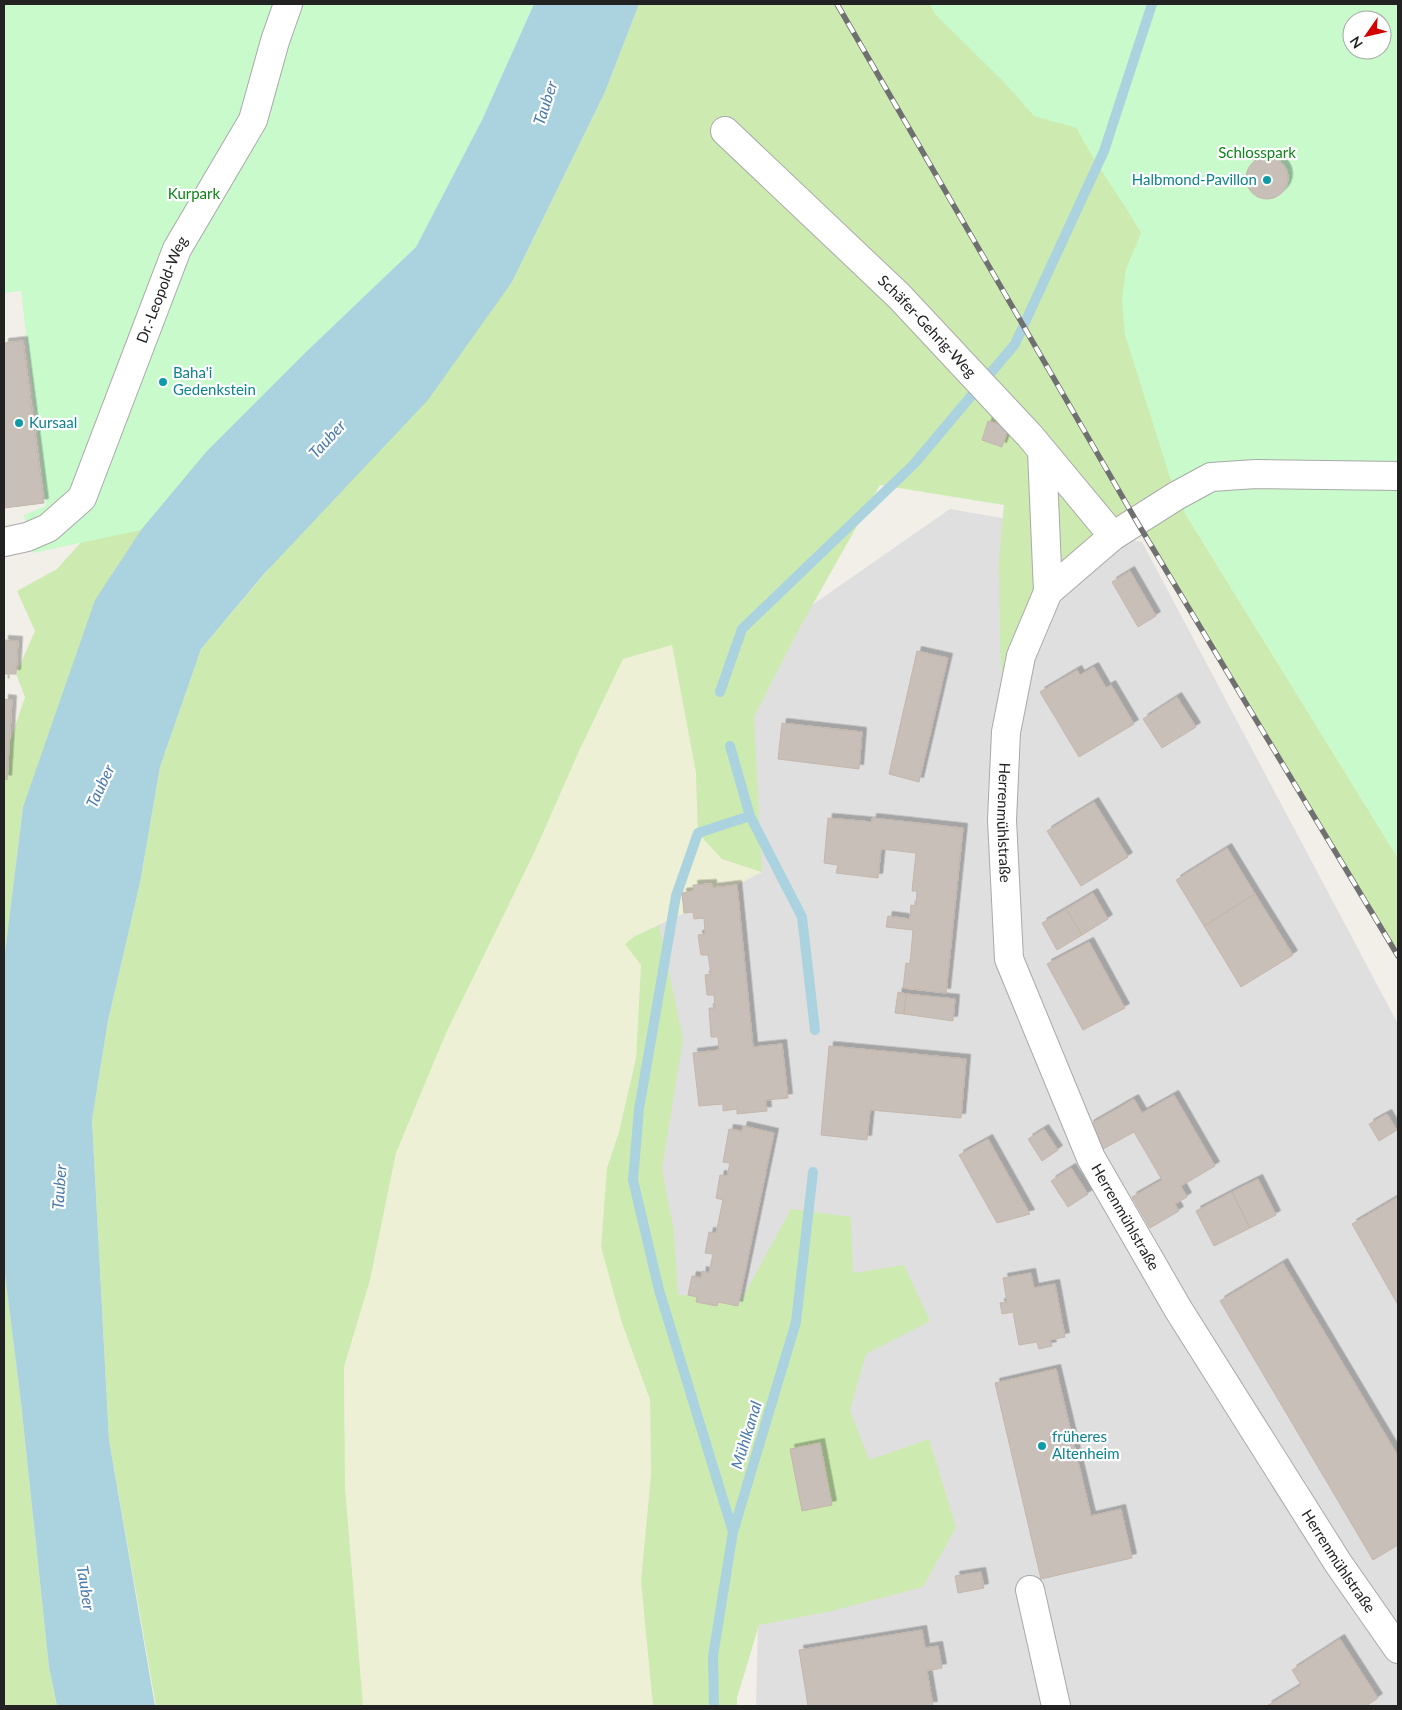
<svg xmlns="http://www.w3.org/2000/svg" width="1402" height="1710" viewBox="0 0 1402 1710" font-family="Lato,sans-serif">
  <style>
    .residential { fill: #e0dfdf }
    .farmland { fill: #eef0d5 }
    .grass { fill: #cdebb0 }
    .park { fill: #c8facc; fill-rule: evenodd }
    .water { fill: #aad3df }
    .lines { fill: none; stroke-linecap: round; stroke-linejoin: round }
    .stream { stroke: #aad3df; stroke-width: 10 }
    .building { fill: #c7bfb8; stroke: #c4b6ab; filter: url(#shadow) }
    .minor-casing { stroke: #a9a9a9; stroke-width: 30 }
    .minor { stroke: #fff; stroke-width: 28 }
    .rail-casing { stroke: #707070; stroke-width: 5.5 }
    .rail { stroke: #fff; stroke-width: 4; stroke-dasharray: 11; stroke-linecap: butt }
    .culture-dot { fill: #0f9aa8; stroke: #fff; stroke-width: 2 }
    .labels { text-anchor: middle; stroke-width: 4.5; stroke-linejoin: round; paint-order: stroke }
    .park-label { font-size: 15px; fill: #0c8416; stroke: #fff }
    .culture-label { font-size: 15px; fill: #0d838f; stroke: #fff; text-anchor: start }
    .street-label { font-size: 15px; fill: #222; stroke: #fff }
    .water-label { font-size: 16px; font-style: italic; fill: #4a7aab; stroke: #fff }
  </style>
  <defs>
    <filter id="shadow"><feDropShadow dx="4.5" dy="-4.5" stdDeviation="0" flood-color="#0004"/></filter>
  </defs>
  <rect width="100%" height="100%" fill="#f2efe9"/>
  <path class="residential" d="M950,509L1142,542L1398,1024V1706H756L760,1546L659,1320L656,869L750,648Z"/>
  <path class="farmland" d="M672,644L696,773L698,833L722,859L762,872L737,885L712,888V884L693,885L694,891L682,893L684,913L635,936L641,965L636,1058L619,1132L607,1168L622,1323L650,1400L653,1706H363L345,1486L344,1367L370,1280L396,1153L447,1031L535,851L580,749L623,659Z"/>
  <path class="grass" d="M534,4L306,352L207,451L23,807L4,960V779H7L10,741L25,697L16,674L35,631L17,591L57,569L102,519Z
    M639,4H942L1021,38L1141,232L1176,496L1188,518L1398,858V956L1137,523L1048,592L1006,732L1000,647L999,558L1004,505L880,485L799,629L754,717L762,872L722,859L698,833L696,773L672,645L623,659L580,749L535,851L447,1031L396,1153L370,1280L344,1367L345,1486L363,1706H156L109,1440L92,1120L108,1021L140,883L160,767L201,649L512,282L605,92Z
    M659,925L683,1039L662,1169L674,1232L678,1295H688L697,1297L696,1302L717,1306L718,1302L738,1306L791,1209L851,1217L853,1273L904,1265L930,1321L866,1354L850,1410L869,1460L929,1439L956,1527L923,1587L832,1611L759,1625L737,1698V1706H653L641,1581L651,1475L650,1400L622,1323L601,1247L607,1168L619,1132L636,1058L641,965L625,944L635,936Z
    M4,1267L21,1403L49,1667L57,1706H4Z"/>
  <path class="park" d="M4,4H534L482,120L416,247L306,352L207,451L141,530L33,553L24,515L46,506L21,291L4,293Z
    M930,4H1398V858L1188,518L1176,496L1125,335L1122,300L1126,269L1141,233C1121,197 1095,165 1077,128L1034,116L1004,82L935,14ZM1352,20H1382V50H1352Z"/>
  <path class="water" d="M534,4H639L605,92L512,282L428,400L264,574L201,649L160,767L140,883L108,1021L92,1120L109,1440L155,1706H57L49,1667L21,1403L4,1267V960L23,807L95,600L141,530L207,451L306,352L416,247L482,120Z"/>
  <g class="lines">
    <path class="stream" d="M720,692L742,629L914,464L1015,344L1104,151L1152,4
      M730,746L750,816L802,917L815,1030
      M733,1532L659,1290L633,1180L639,1109L676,896L698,833L750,816
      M714,1706L713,1656L733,1532L796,1322L813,1172"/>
  </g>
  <path class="building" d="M1246 178a21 21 0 1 1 42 0a21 21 0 1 1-42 0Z
    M23,341L44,503L4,508V343Z
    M988,421L1009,427L1002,447L982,440Z
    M1130,571L1156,616L1138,627L1112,582Z
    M4,640L18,641L16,674H4V683Z
    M917,651L948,658L919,782L889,774Z
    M1094,667L1106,688L1111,685L1134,724L1079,757L1040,692L1077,670L1080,675Z
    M1177,697L1196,727L1162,748L1143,719Z
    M4,699L12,700L7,780L4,779Z
    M782,723L862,732L859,769L778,759Z
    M1094,802L1128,857L1081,886L1047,831Z
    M828,818L872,822V818L963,828L946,993L903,988L906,963L910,964L913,930L886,927L888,916L910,919L911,905L916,906L917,891H912L916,853L881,849L878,878L836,873L838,865L824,863Z
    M1227,848L1255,894L1204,926L1176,880Z
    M712,884V888L737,885L753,1047L782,1044L788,1098L766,1100L767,1111L737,1114V1109L723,1111V1104L699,1106L693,1053L719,1050L718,1037H711L709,1008H715L714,995H707L705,975L711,974L708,955H701L698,935L705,934L704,918L694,919L693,912L684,913L682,893L694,891L693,885Z
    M1093,893L1108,919L1082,935L1066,909Z
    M1255,894L1293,955L1241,987L1204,926Z
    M1066,909L1082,935L1057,950L1042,923Z
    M1089,942L1125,1008L1083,1030L1047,964Z
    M898,992L906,994L904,1014L895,1013Z
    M906,994L955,999L953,1021L904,1014Z
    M829,1046L966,1059L961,1118L870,1110L867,1140L821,1135Z
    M1174,1095L1215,1166L1181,1186L1187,1197L1175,1204L1179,1211L1150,1228L1132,1197L1162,1180L1134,1132L1103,1149L1089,1125L1134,1099L1142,1113Z
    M1387,1114L1397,1130L1379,1141L1369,1124Z
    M743,1126L774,1133L738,1306L718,1302L717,1306L696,1302L697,1297L688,1295L692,1276L701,1278L702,1271L709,1273L713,1254L705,1253L709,1232L716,1233L723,1200L716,1198L720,1175L727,1176L730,1163L723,1162L729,1129L742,1131Z
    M1044,1129L1058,1150L1042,1161L1028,1139Z
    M988,1139L1030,1214L997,1223L959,1155Z
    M1071,1168L1088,1194L1068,1207L1051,1181Z
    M1258,1179L1276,1215L1250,1228L1232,1192Z
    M1232,1192L1250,1228L1214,1246L1196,1211Z
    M1398,1197V1305L1352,1224Z
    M1283,1263L1398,1456V1545L1373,1560L1220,1301Z
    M1031,1273L1034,1288L1055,1284L1065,1337L1050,1340L1052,1346L1039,1349L1037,1342L1019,1345L1013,1312L1002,1314L1000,1303L1007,1302L1003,1278Z
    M1056,1369L1091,1516L1121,1509L1132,1558L1041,1579L995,1383Z
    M820,1443L832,1505L802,1511L790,1449Z
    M981,1572L984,1588L958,1593L955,1576Z
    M922,1630L925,1648L938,1646L942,1668L927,1671L933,1706H808L799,1650Z
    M1340,1639L1378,1698L1366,1706H1267L1301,1685L1292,1670Z"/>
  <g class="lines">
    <defs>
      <g id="minor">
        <path id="s1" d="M725,131L899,296L1030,436L1113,536"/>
        <path d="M1042,451L1048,592"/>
        <path id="s2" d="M1398,476L1256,474L1211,477L1176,496L1113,536L1048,592L1021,656L1006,732L1002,820L1009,959L1091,1158L1178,1309L1338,1563L1398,1649"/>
        <path id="s3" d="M4,542L27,537L48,528L82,498L177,249L253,120L275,41L288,4"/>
        <path d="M1030,1590L1056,1706"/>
      </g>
    </defs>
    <use href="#minor" class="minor-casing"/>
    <use href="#minor" class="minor"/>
    <defs>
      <path id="rail" d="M837,4L1137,522L1398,956"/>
    </defs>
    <use href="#rail" class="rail-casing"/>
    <use href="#rail" class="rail"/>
  </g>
  <g class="culture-dot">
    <circle cx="1267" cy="180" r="5"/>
    <circle cx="163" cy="382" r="5"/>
    <circle cx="19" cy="423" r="5"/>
    <circle cx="1042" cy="1446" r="5"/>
  </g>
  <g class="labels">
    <g class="park-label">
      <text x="1257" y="158">Schlosspark</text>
      <text x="194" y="199">Kurpark</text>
    </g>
    <g class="culture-label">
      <text x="1257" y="185" text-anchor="end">Halbmond-Pavillon</text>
      <text x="173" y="378">Baha'i<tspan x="173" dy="17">Gedenkstein</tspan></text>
      <text x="29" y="428">Kursaal</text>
      <text x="1052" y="1442">früheres<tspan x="1052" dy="17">Altenheim</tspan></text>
    </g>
    <g class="street-label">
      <text dy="5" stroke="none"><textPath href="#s3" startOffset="315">Dr.-Leopold-Weg</textPath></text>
      <text dy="5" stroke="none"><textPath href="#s1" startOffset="281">Schäfer-Gehrig-Weg</textPath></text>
      <text dy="5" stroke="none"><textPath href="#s2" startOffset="625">Herrenmühlstraße</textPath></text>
      <text dy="5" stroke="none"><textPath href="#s2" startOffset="1045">Herrenmühlstraße</textPath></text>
      <text dy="5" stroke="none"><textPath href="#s2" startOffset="1450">Herrenmühlstraße</textPath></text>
    </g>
    <g class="water-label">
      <text transform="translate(545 103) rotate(-72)" y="6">Tauber</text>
      <text transform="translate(327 439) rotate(-47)" y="6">Tauber</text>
      <text transform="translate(100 786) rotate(-65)" y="6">Tauber</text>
      <text transform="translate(59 1187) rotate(-86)" y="6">Tauber</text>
      <text transform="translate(746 1435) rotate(-73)" y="6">Mühlkanal</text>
      <text transform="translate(86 1588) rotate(81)" y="6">Tauber</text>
    </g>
  </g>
  <rect width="1402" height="1710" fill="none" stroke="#222222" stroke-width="10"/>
  <g transform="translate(1367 35) rotate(236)"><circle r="24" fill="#ffffff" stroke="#a7a7a7"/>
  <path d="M0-4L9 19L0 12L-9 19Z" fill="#d40000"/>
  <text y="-8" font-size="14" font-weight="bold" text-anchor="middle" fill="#222222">N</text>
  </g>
</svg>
